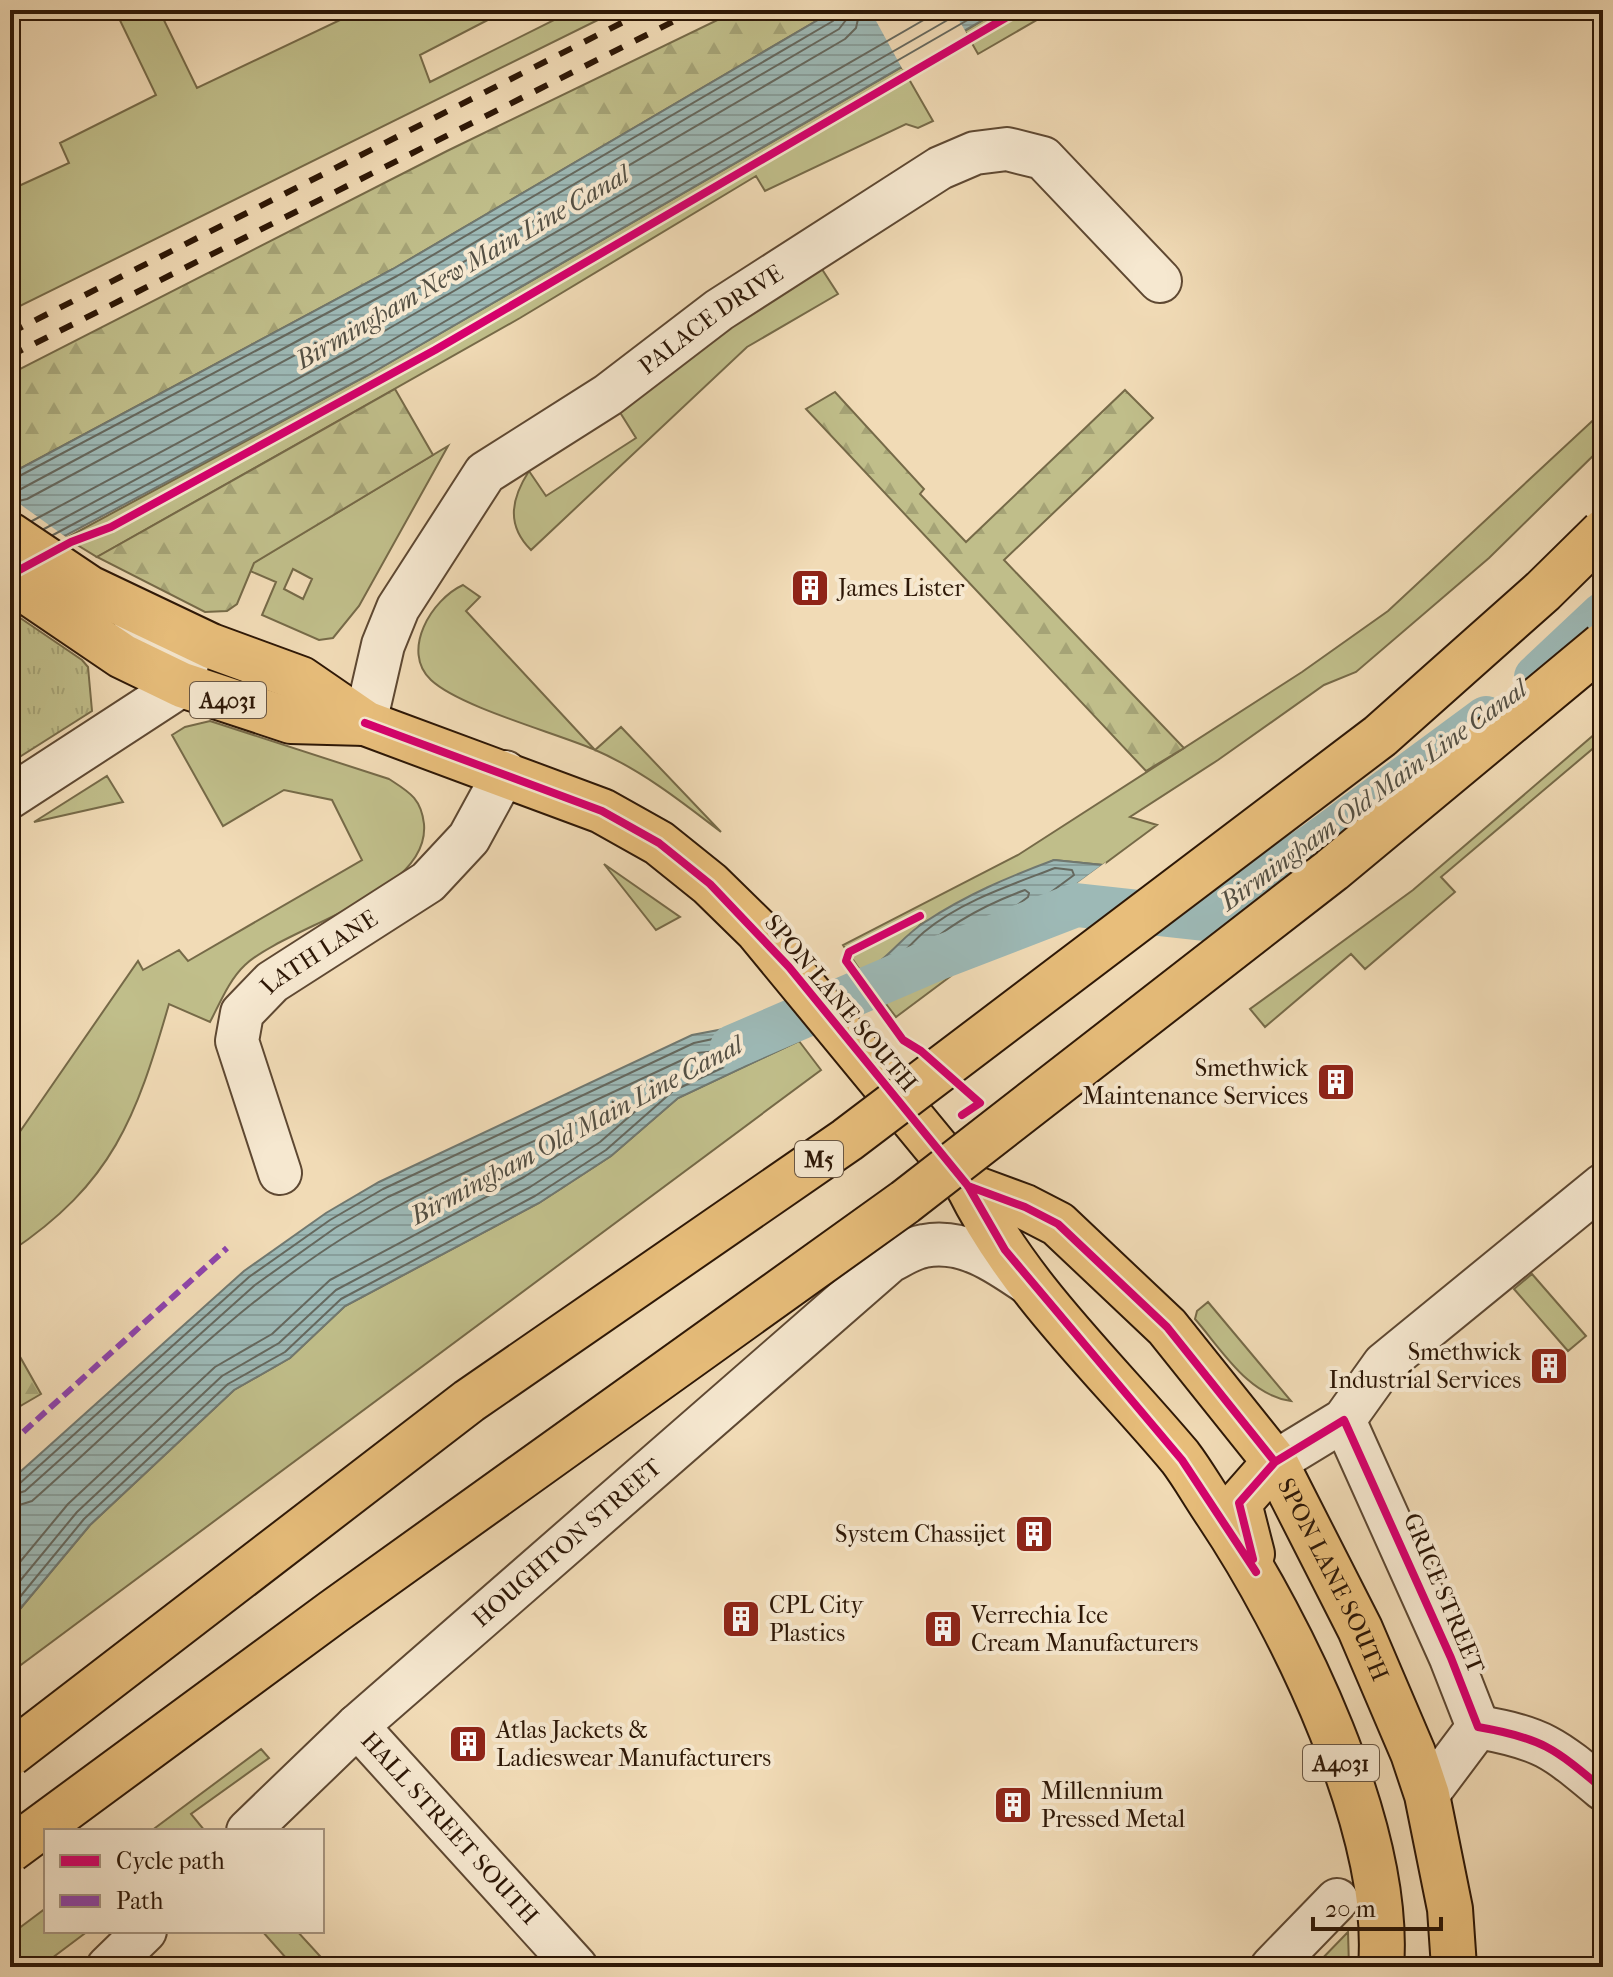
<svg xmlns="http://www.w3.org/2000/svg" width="1613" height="1977" viewBox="0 0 1613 1977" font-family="'IM FELL French Canon',serif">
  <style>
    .green { fill: #c0be8a; stroke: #766a48; stroke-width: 2; fill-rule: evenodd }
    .forest { fill: url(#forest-firs); stroke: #766a48; stroke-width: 2 }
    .park { fill: url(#park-tufts); stroke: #766a48; stroke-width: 2 }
    .water { fill: url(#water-rules); stroke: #707870; stroke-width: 2 }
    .pier { fill: #f1dbb6 }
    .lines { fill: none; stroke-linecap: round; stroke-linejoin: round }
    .shore { stroke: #65685e; stroke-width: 2 }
    .canal { stroke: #9db9b6; stroke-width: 44 }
    .minor-casing { stroke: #5e4832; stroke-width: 46 }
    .major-casing { stroke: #2d1706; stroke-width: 48 }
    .minor { stroke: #f6e8d0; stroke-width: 42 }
    .major { stroke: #e8be7b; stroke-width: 44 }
    .rail { stroke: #2d1706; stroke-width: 6; stroke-dasharray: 14 14; stroke-linecap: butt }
    .highway-bridge-casing { stroke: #2d1706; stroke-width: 48; stroke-linecap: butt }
    .highway-bridge { stroke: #e8be7b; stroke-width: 44 }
    .quiet { stroke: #8e44ad; stroke-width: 6; stroke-dasharray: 12 6; stroke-linecap: butt }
    .cycleway-casing { stroke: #f6e8d0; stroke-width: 13 }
    .cycleway { stroke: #d6006c; stroke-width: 8 }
    .labels { text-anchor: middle; stroke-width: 8; stroke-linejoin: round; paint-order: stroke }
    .shield { fill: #f6e8d0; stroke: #695643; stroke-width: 2 }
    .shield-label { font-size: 22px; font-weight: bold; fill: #2d1706 }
    .street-label { font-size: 24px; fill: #2d1706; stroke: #f6e8d0 }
    .poi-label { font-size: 24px; fill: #2d1706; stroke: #f6e8d0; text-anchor: start }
    .water-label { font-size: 26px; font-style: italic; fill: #545044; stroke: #f6e8d0 }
  </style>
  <defs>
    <pattern id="forest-firs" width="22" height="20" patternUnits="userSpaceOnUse" patternTransform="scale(2)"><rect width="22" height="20" fill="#c0be8a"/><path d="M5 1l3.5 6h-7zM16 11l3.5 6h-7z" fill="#a5a376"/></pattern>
    <pattern id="park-tufts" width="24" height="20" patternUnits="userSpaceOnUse" patternTransform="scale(2)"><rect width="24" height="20" fill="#c0be8a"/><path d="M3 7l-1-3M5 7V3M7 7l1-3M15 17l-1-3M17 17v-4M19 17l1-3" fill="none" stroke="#a5a376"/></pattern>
    <pattern id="water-rules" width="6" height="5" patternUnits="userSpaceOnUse" patternTransform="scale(2)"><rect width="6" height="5" fill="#9db9b6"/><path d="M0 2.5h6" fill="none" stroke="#889e9b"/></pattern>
  </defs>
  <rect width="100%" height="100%" fill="#f1dbb6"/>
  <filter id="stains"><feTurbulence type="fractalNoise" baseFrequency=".0025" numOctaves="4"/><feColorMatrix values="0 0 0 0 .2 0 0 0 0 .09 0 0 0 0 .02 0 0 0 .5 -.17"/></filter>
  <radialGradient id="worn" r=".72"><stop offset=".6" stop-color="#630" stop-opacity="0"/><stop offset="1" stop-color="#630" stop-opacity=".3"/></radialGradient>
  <path class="green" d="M115,10H159L197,88L361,10H507L420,55L430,82L574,10H618L10,311V190L69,163L60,143L156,95Z
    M1000,10H1054L978,54L965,31Z
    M902,67L933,121L918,128L906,124L765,191L756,176L520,318L97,557L66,538L370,374Z
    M818,263L838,294L747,347L531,550C506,525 511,499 529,471L546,496L636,438L616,406Z
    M1603,411V446L1489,558L1356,672L1324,685L1218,760L1130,817L1157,825L1103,865L1054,860L921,924L885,961L862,973L843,945L1018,855L1302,672L1388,611Z
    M448,446L359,606L333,638L319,640L262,615L276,582L250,571L253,563ZM293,569L312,579L303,599L284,589Z
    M463,585L480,597L466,611L595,750L621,727L721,832C681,801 640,769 593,749C553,732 460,707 431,680C400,651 432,599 463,585Z
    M210,721L389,779C409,792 421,798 424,824C430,895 288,925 245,965C229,980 220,1003 210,1022L169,1004C136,1118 113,1183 10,1252V1146L138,961L143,970L179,950L188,961L362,860L332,800L284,790L223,826L172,735L185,727Z
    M1603,727V740L1441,877L1455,892L1365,969L1351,954L1265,1027L1250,1009L1413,890Z
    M107,776L123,802L34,822Z
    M604,864L680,917L656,930Z
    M959,970L896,1017L883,1000L922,981Z
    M799,1041L821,1070L10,1673V1621L90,1525L234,1390L290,1358L345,1306L539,1203L611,1156L678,1098Z
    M1532,1274L1586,1336L1568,1351L1514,1289Z
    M1208,1302L1291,1401C1248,1395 1222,1350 1195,1319L1197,1311Z
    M261,1749L269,1758L191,1814L205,1831H151Z
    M46,1908V1931H88L40,1967H10V1935Z
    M262,1931H297L330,1967H294Z
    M1348,1932L1349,1967H1314Z"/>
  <path class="forest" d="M738,10H835L393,269L10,474V374L447,151Z
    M395,389L433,455L254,563L237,604L227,611L205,612L97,557Z
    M1125,390L1153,418L1004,560L1184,748L1146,771L806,409L835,392L924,489L920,494L966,542Z
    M10,1339L41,1394L10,1412Z"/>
  <path class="park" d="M10,611L82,660L88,667L92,711L10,763Z"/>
  <path class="water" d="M835,10H1000L370,374L10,565V474L393,269Z
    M1054,860L1103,865L959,970L922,981L883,1000L862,973C890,958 901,937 925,922C966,895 1008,877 1054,860Z
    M777,1014L799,1041L678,1098L611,1156L539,1203L345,1306L290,1358L234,1390L90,1525L10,1621V1481L244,1271L326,1213L379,1182L692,1035L766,1021Z"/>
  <path class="pier" d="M870,10H953L967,34L903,70Z
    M10,497L70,540L10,569Z
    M1106,862L1105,868L961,974L949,977Z"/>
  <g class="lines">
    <path class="shore" d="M10,481L397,276L833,21L837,10
      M10,491L21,489L402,285L839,29L846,20L848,10
      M10,503L27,499L407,295L845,39L856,28L860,10
      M32,521L355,348L941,10
      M44,529L361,358L965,10
      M53,535L366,367L985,10
      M1055,868L1072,870L1074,875L955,963L887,989L877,979V974C896,963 908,946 924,932C961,901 1011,885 1055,868Z
      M1025,890L1029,893L1028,897L951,954L913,962L914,957C944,927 984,905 1025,890Z
      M10,1486L19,1484L249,1277L330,1220L383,1189L694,1043L774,1026L783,1034L782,1040L673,1091L606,1150L535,1196L341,1299L285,1352L228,1384L84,1519L10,1609
      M10,1496L25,1491L255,1285L335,1228L388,1197L697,1053L728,1050L726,1055L668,1083L600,1142L530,1187L336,1290L279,1343L222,1376L77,1512L10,1593
      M10,1508L32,1501C133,1412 229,1310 343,1238C426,1185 521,1148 610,1107L615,1108V1113L592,1133L524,1177L330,1280L272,1334L215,1367L68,1504L10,1574"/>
    <path class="canal" d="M1536,677L1603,614
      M732,1047L936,959L1076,905L1204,919L1315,844L1486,718"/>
    <defs>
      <g id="minor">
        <path id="s1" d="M365,723L383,645L398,608L485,473L608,395L719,310L940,168L975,153L1007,149L1043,158L1160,281"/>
        <path d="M10,797L182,685L187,664L138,639L134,611"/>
        <path id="s2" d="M280,1173L237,1041L242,1013L272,982L428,882L469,838L505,772"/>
        <path d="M1344,1420L1451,1658L1478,1727"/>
        <path d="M1275,1462L1344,1420L1384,1364L1603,1185"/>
        <path id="s3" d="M357,1726L576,1967"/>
        <path d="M1478,1727C1542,1738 1554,1748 1603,1789"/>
        <path d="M1427,1795L1478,1727"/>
        <path id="s4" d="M248,1831L357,1726L890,1261C900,1256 912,1248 924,1246C965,1238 1000,1264 1032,1286"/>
        <path d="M108,1967L145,1931"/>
        <path d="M1272,1967L1337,1900"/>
      </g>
      <g id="major">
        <path d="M10,535L89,588L211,646L301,679L365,723L602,811L659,843L710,884L757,930L968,1186C1019,1289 1107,1370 1180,1457C1193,1474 1204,1494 1217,1513C1292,1625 1392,1829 1381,1967"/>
        <path d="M10,580L122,656L182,685L291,721L365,723"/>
        <path id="s5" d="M968,1186L1025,1207L1058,1224L1167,1327L1275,1462L1360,1629L1413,1753L1427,1795L1450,1909L1454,1967"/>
        <path d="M1252,1554L1239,1503L1275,1462"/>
      </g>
    </defs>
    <use href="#minor" class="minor-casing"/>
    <use href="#major" class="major-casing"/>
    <use href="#minor" class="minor"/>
    <use href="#major" class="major"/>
    <path class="rail" d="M10,333L647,10
      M10,356L696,10"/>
    <defs>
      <path id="highway-bridge" d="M10,1754L469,1401L847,1140L1380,736L1543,591L1603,532
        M10,1850L333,1612L905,1202L1332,870L1603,645"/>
    </defs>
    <use href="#highway-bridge" class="highway-bridge-casing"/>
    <use href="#highway-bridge" class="highway-bridge"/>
    <path class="quiet" d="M10,1444L227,1248"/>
    <defs>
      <path id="cycleway" d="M10,575L71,542L111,527L435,350L1019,10
        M365,723L602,811L659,843L710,884L789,967L968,1186L1005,1250L1182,1460L1256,1572
        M920,916L849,952L846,961L903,1040L921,1051L980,1103L962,1115
        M968,1186L1025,1207L1058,1224L1167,1327L1275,1462
        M1253,1559L1239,1503L1275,1462L1344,1420L1451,1658L1478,1727C1542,1738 1554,1748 1603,1789"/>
    </defs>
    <use href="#cycleway" class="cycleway-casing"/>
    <use href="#cycleway" class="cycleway"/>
  </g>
  <defs>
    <symbol id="building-square" viewBox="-11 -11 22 22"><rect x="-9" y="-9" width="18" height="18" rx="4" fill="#8f2418" stroke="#f6e8d0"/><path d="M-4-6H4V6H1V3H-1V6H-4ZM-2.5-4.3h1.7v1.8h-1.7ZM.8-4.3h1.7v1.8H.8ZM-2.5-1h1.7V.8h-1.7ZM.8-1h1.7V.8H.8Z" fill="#fff"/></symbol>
  </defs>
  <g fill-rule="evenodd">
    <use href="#building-square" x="788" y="566" width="44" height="44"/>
    <use href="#building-square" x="1314" y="1060" width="44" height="44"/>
    <use href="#building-square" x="1527" y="1344" width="44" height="44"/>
    <use href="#building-square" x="1012" y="1512" width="44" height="44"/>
    <use href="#building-square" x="719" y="1597" width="44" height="44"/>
    <use href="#building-square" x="921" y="1607" width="44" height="44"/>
    <use href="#building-square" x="446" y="1722" width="44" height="44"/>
    <use href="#building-square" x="991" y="1783" width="44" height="44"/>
  </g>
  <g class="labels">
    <g class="shield">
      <rect x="190" y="682" width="76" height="36" rx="6"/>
      <rect x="795" y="1141" width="48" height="36" rx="6"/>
      <rect x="1303" y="1745" width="76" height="36" rx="6"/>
    </g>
    <g class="shield-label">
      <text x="228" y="708">A4031</text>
      <text x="819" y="1167">M5</text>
      <text x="1341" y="1771">A4031</text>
    </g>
    <g class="street-label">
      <text dy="8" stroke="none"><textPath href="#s1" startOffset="554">PALACE DRIVE</textPath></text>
      <text dy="8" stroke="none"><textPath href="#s2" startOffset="266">LATH LANE</textPath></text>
      <text transform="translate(841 1003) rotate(50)" y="8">SPON LANE SOUTH</text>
      <text dy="8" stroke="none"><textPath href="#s4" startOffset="430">HOUGHTON STREET</textPath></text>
      <text dy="8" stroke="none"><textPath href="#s5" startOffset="552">SPON LANE SOUTH</textPath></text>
      <text transform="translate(1444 1593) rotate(67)" y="8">GRICE STREET</text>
      <text dy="8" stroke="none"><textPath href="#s3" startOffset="138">HALL STREET SOUTH</textPath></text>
    </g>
    <g class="poi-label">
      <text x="838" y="596">James Lister</text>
      <text x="1308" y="1076" text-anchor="end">Smethwick<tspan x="1308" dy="28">Maintenance Services</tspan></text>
      <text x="1521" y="1360" text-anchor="end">Smethwick<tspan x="1521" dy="28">Industrial Services</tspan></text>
      <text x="1006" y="1542" text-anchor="end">System Chassijet</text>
      <text x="769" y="1613">CPL City<tspan x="769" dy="28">Plastics</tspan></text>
      <text x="971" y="1623">Verrechia Ice<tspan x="971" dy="28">Cream Manufacturers</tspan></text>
      <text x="496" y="1738">Atlas Jackets &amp;<tspan x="496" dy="28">Ladieswear Manufacturers</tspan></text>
      <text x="1041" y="1799">Millennium<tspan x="1041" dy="28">Pressed Metal</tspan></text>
    </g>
    <g class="water-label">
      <text transform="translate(462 267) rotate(-30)" y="9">Birmingham New Main Line Canal</text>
      <text transform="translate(1373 795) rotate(-36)" y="9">Birmingham Old Main Line Canal</text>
      <text transform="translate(576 1130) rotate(-28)" y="9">Birmingham Old Main Line Canal</text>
    </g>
  </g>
  <rect width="1613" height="1977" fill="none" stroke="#f1dbb6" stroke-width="40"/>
  <rect x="12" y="12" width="1589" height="1953" fill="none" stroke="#2d1706" stroke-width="4"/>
  <rect x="20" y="20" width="1573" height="1937" fill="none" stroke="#2d1706" stroke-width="2"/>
  <rect x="44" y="1829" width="280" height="104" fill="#f6e8d0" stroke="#a6947f" stroke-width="2"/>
  <rect x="60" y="1855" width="40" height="12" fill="#d6006c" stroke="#a6947f" stroke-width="2"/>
  <text x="116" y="1869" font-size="24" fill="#2d1706">Cycle path</text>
  <rect x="60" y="1895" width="40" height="12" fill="#8e44ad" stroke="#a6947f" stroke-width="2"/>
  <text x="116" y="1909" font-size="24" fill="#2d1706">Path</text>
  <path d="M1313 1917v12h128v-12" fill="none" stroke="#2d1706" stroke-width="4"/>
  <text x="1325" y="1917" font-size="24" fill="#2d1706" stroke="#f6e8d0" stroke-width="6" paint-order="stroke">20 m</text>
  <rect width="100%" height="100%" filter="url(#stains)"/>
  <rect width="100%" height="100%" fill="url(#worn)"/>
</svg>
